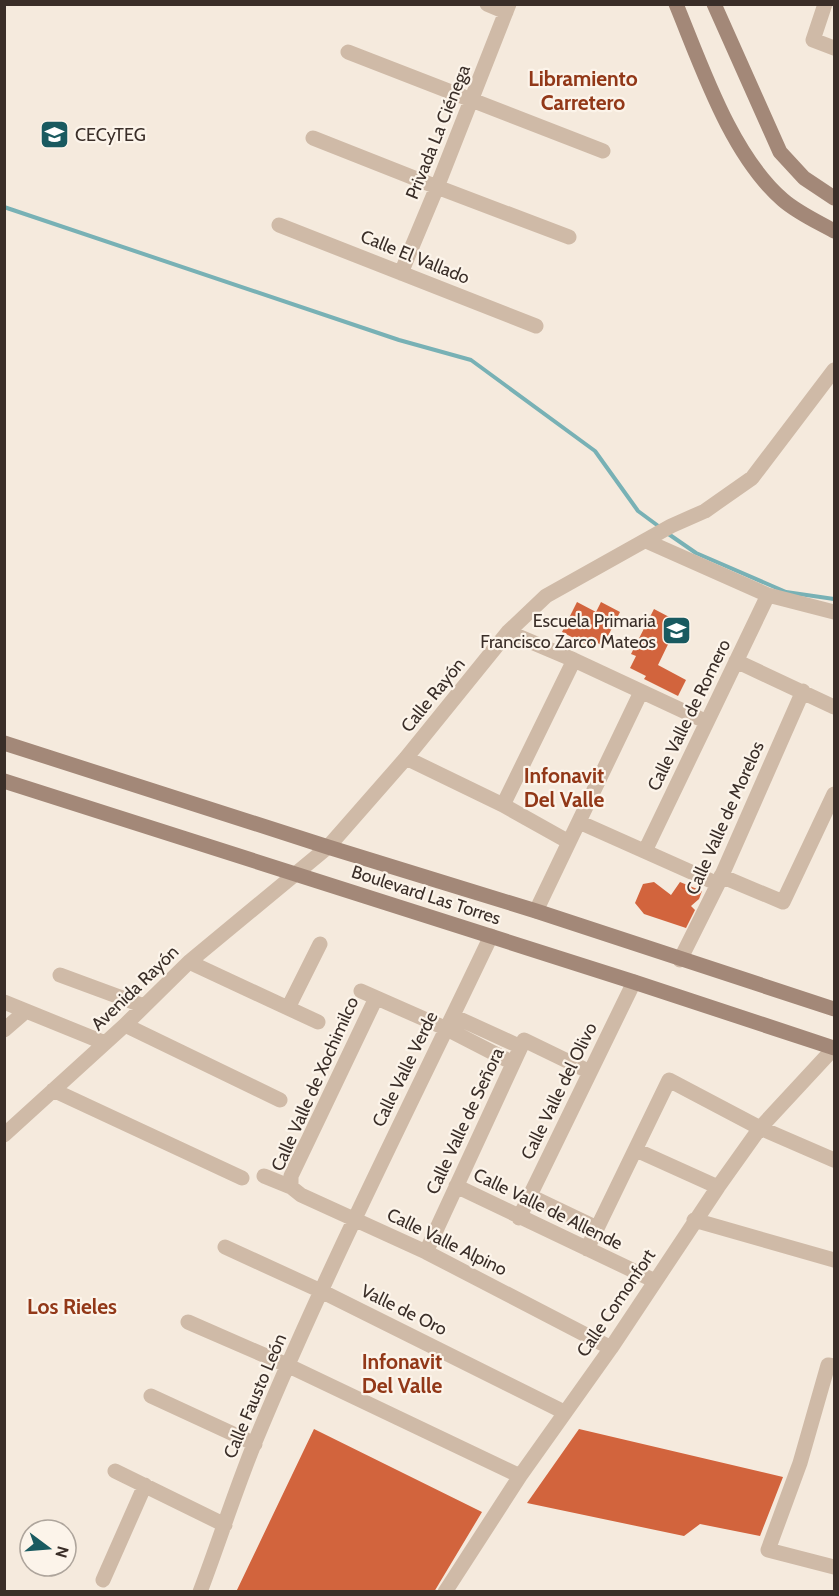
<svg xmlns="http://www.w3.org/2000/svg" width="839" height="1596" viewBox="0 0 839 1596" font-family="Cabin,sans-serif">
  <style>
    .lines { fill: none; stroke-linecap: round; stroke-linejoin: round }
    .stream { stroke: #78b1b5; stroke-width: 4 }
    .building { fill: #d2643d }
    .street { stroke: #cfbaa7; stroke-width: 15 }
    .secondary { stroke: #a38878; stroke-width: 15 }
    .labels { text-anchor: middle; stroke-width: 4.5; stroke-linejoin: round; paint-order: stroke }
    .street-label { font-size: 18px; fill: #3a2e28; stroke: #fcf4ea }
    .poi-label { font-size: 18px; fill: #3a2e28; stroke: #fcf4ea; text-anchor: start }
    .quarter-label { font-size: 21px; font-weight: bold; fill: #923818; stroke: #fcf4ea }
  </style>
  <rect width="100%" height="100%" fill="#f5eadd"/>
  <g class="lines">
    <path class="stream" d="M4,207L399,340L471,360L595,451L638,511L661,528
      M667,533L696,553L786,592L834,599"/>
  </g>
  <path class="building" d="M577,602L596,612L601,602L620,612L603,646L594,641L591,647L562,632Z
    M654,609L673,619L667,631L673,634L658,665L686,680L678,696L644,679L646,676L630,668L636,656L631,654Z
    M654,882L671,895L680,882L702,891L699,899L691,906L695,910L686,928L644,914L635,903L643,884Z
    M314,1429L482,1512L434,1592H236Z
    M579,1429L783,1477L760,1536L700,1524L684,1536L527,1503Z"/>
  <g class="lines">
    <path class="street" d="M487,4L506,12
      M825,4L813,40L834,48
      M348,52L603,151
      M313,138L437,187L569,237
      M279,225L536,326
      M401,273L437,187L509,4
      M646,541L768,595L834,612
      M508,632L574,660L707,722
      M736,661L834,707
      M406,758L503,805L569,842
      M503,805L574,660
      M579,822L718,884
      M645,851L768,595
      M721,876L783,902L834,794
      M536,911L641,692
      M680,960L718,884L803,691
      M189,962L318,1022
      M60,975L144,1006
      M361,991L447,1029L513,1063
      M4,1002L105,1043
      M288,1008L320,944
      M453,1016L521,1047
      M125,1025L280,1100
      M4,1030L26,1011
      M53,1090L242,1178
      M4,1135L125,1025L189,962L328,847L406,758L508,632L546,596L671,526L705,511L752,478L834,370
      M636,1150L718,1187
      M264,1176L291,1187L301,1195L426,1252L611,1348
      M456,1186L655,1281
      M291,1187V1176L376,998
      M530,1196L597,1228
      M519,1218L634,982
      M694,1220L834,1260
      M225,1247L321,1291L564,1412
      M587,1249L669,1080L760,1128L834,1160
      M426,1252L524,1040L590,1072
      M188,1322L289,1366L520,1476
      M834,1366L828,1365L800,1463L768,1550L834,1567
      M151,1396L255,1444
      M115,1471L225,1525
      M103,1580L145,1485
      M200,1592C219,1542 235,1491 255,1442C326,1270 411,1104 491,936
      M445,1592L520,1476L611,1348L718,1187L760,1128L834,1048"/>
    <path class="secondary" d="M676,4C702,67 731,155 783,200C798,213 818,222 834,231
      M714,4L780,152L804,178L834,198
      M4,743L328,847L536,911L834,1009
      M4,781L634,982L834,1048"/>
  </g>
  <defs>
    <symbol id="school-square" viewBox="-11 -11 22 22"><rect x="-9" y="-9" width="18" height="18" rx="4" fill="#195a60" stroke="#fcf4ea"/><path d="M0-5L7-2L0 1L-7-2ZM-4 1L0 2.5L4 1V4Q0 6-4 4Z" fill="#fff"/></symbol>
  </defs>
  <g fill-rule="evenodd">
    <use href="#school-square" x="38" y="118" width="33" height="33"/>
    <use href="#school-square" x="660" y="614" width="33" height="33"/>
  </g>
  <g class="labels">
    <g class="street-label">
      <text transform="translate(438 132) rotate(-68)" y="6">Privada La Ciénega</text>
      <text transform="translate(415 257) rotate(22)" y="6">Calle El Vallado</text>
      <text transform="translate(433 695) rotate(-51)" y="6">Calle Rayón</text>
      <text transform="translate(689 715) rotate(-64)" y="6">Calle Valle de Romero</text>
      <text transform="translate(725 818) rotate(-66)" y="6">Calle Valle de Morelos</text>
      <text transform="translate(426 895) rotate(18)" y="6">Boulevard Las Torres</text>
      <text transform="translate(135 988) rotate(-44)" y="6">Avenida Rayón</text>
      <text transform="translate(405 1069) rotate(-64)" y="6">Calle Valle Verde</text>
      <text transform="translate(315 1084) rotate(-66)" y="6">Calle Valle de Xochimilco</text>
      <text transform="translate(559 1091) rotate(-64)" y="6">Calle Valle del Olivo</text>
      <text transform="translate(465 1121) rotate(-65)" y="6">Calle Valle de Señora</text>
      <text transform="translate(548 1209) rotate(26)" y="6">Calle Valle de Allende</text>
      <text transform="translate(447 1242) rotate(26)" y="6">Calle Valle Alpino</text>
      <text transform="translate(616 1303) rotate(-56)" y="6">Calle Comonfort</text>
      <text transform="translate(404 1310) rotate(26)" y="6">Valle de Oro</text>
      <text transform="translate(255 1396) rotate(-67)" y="6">Calle Fausto León</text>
    </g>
    <g class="poi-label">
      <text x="75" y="141">CECyTEG</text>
      <text x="656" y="627" text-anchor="end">Escuela Primaria<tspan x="656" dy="21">Francisco Zarco Mateos</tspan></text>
    </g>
    <g class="quarter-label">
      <text x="583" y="86">Libramiento<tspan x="583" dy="24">Carretero</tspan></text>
      <text x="564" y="783">Infonavit<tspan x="564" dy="24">Del Valle</tspan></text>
      <text x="72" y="1314">Los Rieles</text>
      <text x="402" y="1369">Infonavit<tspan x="402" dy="24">Del Valle</tspan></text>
    </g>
  </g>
  <rect width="839" height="1596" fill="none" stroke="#3a2e28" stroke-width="12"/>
  <g transform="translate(48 1548) rotate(106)"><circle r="28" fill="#fcf4ea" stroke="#aea59c" stroke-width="1.5"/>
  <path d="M0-4.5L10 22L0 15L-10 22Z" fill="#195a60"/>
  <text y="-9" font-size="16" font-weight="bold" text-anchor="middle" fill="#3a2e28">N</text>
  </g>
</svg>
